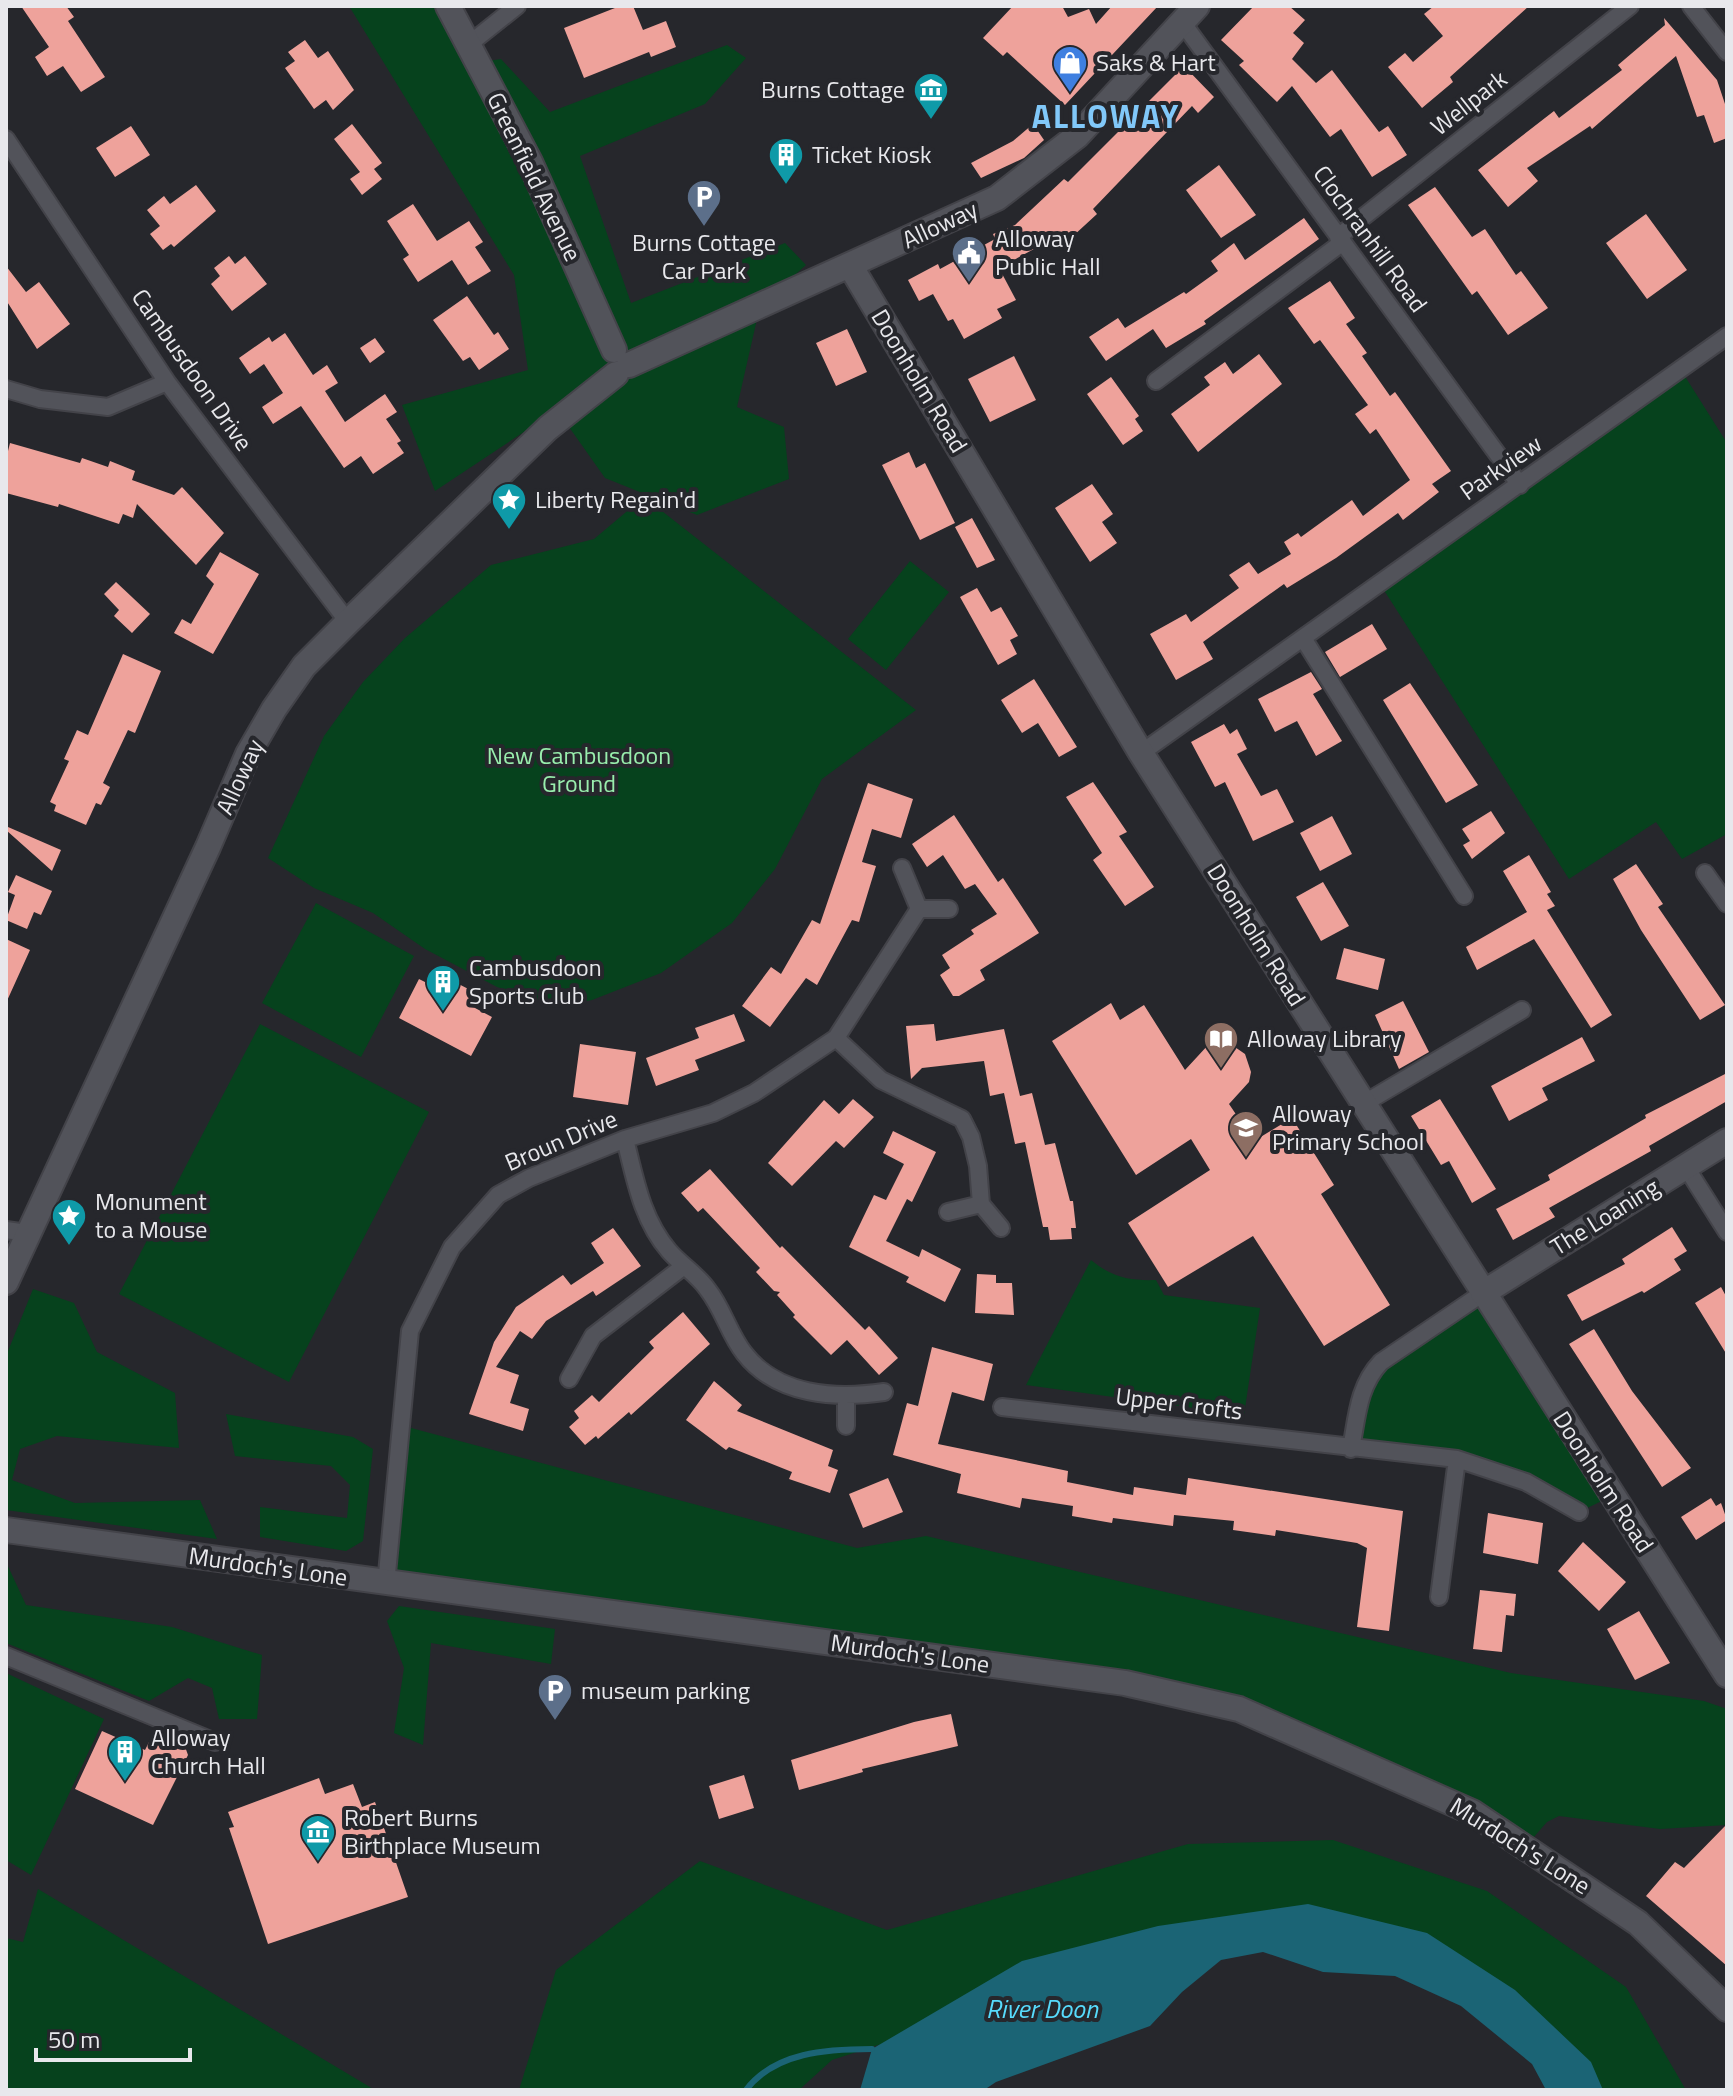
<svg xmlns="http://www.w3.org/2000/svg" width="1733" height="2096" viewBox="0 0 1733 2096" font-family="'Titillium Web',sans-serif">
  <style>
    .green { fill: #06421d }
    .water { fill: #1b6475 }
    .lines { fill: none; stroke-linecap: round; stroke-linejoin: round }
    .stream { stroke: #1b6475; stroke-width: 6 }
    .building { fill: #eea29b }
    .street-casing { stroke: #434349; stroke-width: 20 }
    .secondary-casing { stroke: #434349; stroke-width: 28 }
    .street { stroke: #52535a; stroke-width: 16 }
    .secondary { stroke: #52535a; stroke-width: 24 }
    .labels { text-anchor: middle; stroke-width: 8; stroke-linejoin: round; paint-order: stroke }
    .poi-label { font-size: 24px; fill: #e8e8ec; stroke: #26272c; text-anchor: start }
    .street-label { font-size: 24px; fill: #e8e8ec; stroke: #26272c }
    .park-label { font-size: 24px; fill: #99eead; stroke: #26272c }
    .water-label { font-size: 26px; font-style: italic; fill: #57dbfc; stroke: #26272c }
    .district-label { font-size: 32px; font-weight: bold; letter-spacing: 2px; fill: #81c8f9; stroke: #26272c }
  </style>
  <rect width="100%" height="100%" fill="#26272c"/>
  <path class="green" d="M349,6H434L468,64L501,59L550,112L727,45L746,58L705,104L580,156L631,303L785,243L806,265L760,306L737,407L784,427L789,479L697,515L605,478L557,410L435,491L402,405L528,370L514,275Z
    M1681,370L1727,443V834L1682,859L1656,822L1569,879L1380,584Z
    M644,497L916,710L822,779L775,869L732,923L661,973L592,1000L560,1006L497,987L425,949L373,913L314,888L268,858L324,736L363,682L405,638L491,565L594,539Z
    M910,561L949,592L886,670L848,639Z
    M316,903L414,956L361,1057L262,1003Z
    M260,1024L429,1112L289,1382L119,1294Z
    M1091,1260C1111,1277 1130,1281 1156,1280L1164,1295L1260,1308L1244,1415L1026,1385Z
    M33,1289L74,1303L97,1352L175,1393L179,1448L57,1436L20,1449L12,1480L75,1503L200,1500L217,1539L6,1510V1356Z
    M1483,1293L1612,1496L1579,1512L1495,1470L1351,1449L1370,1375Z
    M226,1414L353,1437L373,1449L363,1541L346,1551L260,1537V1507L347,1518L350,1485L331,1466L235,1456Z
    M400,1425L857,1548L926,1536L1511,1673L1704,1701L1727,1709V1825L1660,1829L1559,1816L1547,1822L1526,1846L1239,1709L386,1584Z
    M6,1562L26,1605L172,1627L262,1655L257,1719H219L212,1688L188,1678L149,1701L6,1643Z
    M399,1606L555,1629L551,1664L431,1643L423,1745L394,1733L404,1668L387,1621Z
    M6,1673L104,1719L31,1875L6,1860Z
    M1333,1840L1487,1891L1626,1987L1686,2090H1590L1443,1953L1295,1910L832,2060L799,2090H519L556,1970L700,1861L887,1930L1188,1844Z
    M38,1889L375,2090H6V1938L23,1942Z"/>
  <path class="water" d="M1308,1904L1427,1933L1515,1990L1591,2062L1603,2090H1546L1532,2064L1461,2006L1395,1976L1323,1972L1263,1952L1221,1960L1182,1992L1150,2026L996,2082L984,2090H860L872,2049L1022,1961L1158,1926Z"/>
  <g class="lines">
    <path class="stream" d="M746,2090C775,2052 827,2049 872,2049"/>
  </g>
  <path class="building" d="M21,6H66L74,17L68,21L105,77L81,92L63,66L47,76L35,57L49,47Z
    M620,6H633L643,30L666,21L676,47L651,57L649,52L584,78L564,28Z
    M1013,6H1062L1068,17L1089,9L1096,24L1112,6H1158L1065,105L1007,52L1003,56L983,38Z
    M1254,6H1289L1305,20L1293,33L1304,43L1292,59L1316,83L1332,70L1379,132L1388,126L1407,155L1372,177L1341,129L1330,137L1292,86L1277,102L1239,65L1244,61L1221,40Z
    M1434,6H1529L1450,77L1453,82L1422,108L1388,67L1405,53L1413,62L1443,36L1424,14Z
    M1664,18L1717,80L1727,110V138L1714,143L1704,115L1697,117L1676,56L1592,129L1590,126L1527,168L1538,181L1508,207L1478,170L1554,111L1559,118L1622,70L1618,65L1665,25Z
    M305,40L318,58L328,51L354,90L333,110L326,100L314,109L285,68L295,61L288,52Z
    M1184,66L1214,97L1198,113L1192,106L1093,209L1097,214L1072,237L1067,231L999,268L1016,300L997,309L1002,318L964,339L953,319L948,321L933,294L919,301L908,280L938,264L940,269L995,239L993,234L1015,225L1064,179L1068,182Z
    M352,124L382,163L374,169L382,179L362,195L350,179L360,172L334,139Z
    M1033,124L1044,140L1024,158L981,178L971,163L1013,141Z
    M131,126L150,155L115,177L96,148Z
    M1219,165L1256,215L1221,238L1186,190Z
    M196,185L216,211L174,247L171,244L163,250L150,234L160,226L147,210L164,196L170,204Z
    M1435,187L1472,237L1485,229L1516,275L1521,271L1548,308L1508,335L1477,291L1472,295L1408,205Z
    M413,204L437,241L469,221L483,242L475,247L491,271L468,285L452,260L418,282L403,259L409,255L387,221Z
    M1646,214L1687,270L1647,299L1606,243Z
    M1304,218L1319,239L1204,321L1206,324L1166,348L1153,329L1106,361L1089,337L1118,318L1125,328L1184,292L1186,294L1218,271L1211,261L1234,243L1245,260Z
    M229,256L235,264L245,256L267,284L232,311L211,284L220,276L214,268Z
    M6,266L26,292L39,282L70,324L37,349L6,300Z
    M1330,281L1355,318L1346,324L1367,353L1362,356L1390,396L1395,392L1451,471L1432,484L1439,492L1403,520L1398,513L1336,558L1287,588L1284,584L1203,642L1213,659L1176,680L1150,634L1186,614L1191,622L1239,588L1229,575L1249,562L1258,574L1291,554L1284,542L1298,533L1301,537L1352,500L1363,516L1410,480L1376,429L1370,434L1355,414L1368,405L1320,340L1314,344L1288,308Z
    M467,296L494,335L498,332L509,349L479,370L470,357L463,361L433,320Z
    M847,329L867,372L836,386L816,343Z
    M285,333L313,375L327,365L338,383L325,391L345,422L385,394L397,412L386,419L401,441L397,443L404,453L373,474L361,456L344,468L301,406L273,424L262,407L283,393L264,364L250,374L239,358L269,337L272,342Z
    M375,338L385,352L370,363L360,348Z
    M1259,354L1282,384L1198,452L1171,414L1210,385L1204,377L1225,362L1233,374Z
    M1014,356L1036,400L990,422L968,379Z
    M1111,377L1139,416L1135,419L1143,431L1123,445L1087,394Z
    M10,443L80,463L82,458L108,467L110,461L135,471L132,480L174,495L182,487L224,533L196,565L137,504L133,518L123,514L119,524L59,504L58,507L6,493V459Z
    M909,452L916,468L925,463L955,523L920,540L882,465Z
    M1092,484L1113,514L1102,522L1117,543L1090,562L1055,508Z
    M972,518L995,560L977,568L955,527Z
    M220,552L259,574L213,654L174,633L182,619L191,624L214,584L206,576Z
    M116,582L150,614L132,633L114,616L119,610L104,594Z
    M977,588L991,612L1001,607L1018,636L1010,640L1017,654L998,665L960,597Z
    M1372,624L1387,649L1340,677L1325,652Z
    M123,654L161,671L135,733L128,730L103,783L110,787L101,805L96,803L86,825L54,811L56,805L50,802L69,761L64,759L77,730L88,735Z
    M1311,672L1322,689L1313,694L1342,741L1316,756L1297,721L1275,732L1258,699Z
    M1034,679L1077,747L1059,757L1038,723L1022,733L1001,700Z
    M1410,683L1478,785L1446,803L1383,700Z
    M1224,724L1230,734L1237,729L1247,749L1237,754L1261,796L1277,789L1294,822L1253,841L1225,782L1215,787L1191,742Z
    M1093,782L1127,832L1119,836L1154,887L1125,906L1093,860L1102,853L1066,797Z
    M868,783L913,799L901,838L872,829L862,862L876,866L859,922L852,920L817,985L806,978L770,1027L742,1006L771,967L781,974L812,920L820,924Z
    M1491,811L1505,833L1472,859L1463,845L1470,841L1462,829Z
    M954,815L998,882L1003,878L1039,933L980,970L985,980L959,996H953L940,975L950,968L942,955L974,934L971,930L997,914L975,884L965,889L943,855L927,867L912,844Z
    M1332,816L1352,854L1320,871L1300,833Z
    M8,827L61,850L52,871L6,830Z
    M1529,855L1551,892L1547,894L1555,906L1547,910L1612,1015L1591,1028L1534,939L1477,970L1466,947L1527,912L1503,871Z
    M1636,864L1663,904L1658,907L1725,1005L1700,1020L1641,930L1613,879Z
    M16,875L52,891L41,915L34,912L27,929L6,920L15,895L8,892Z
    M1323,882L1349,926L1321,941L1296,897Z
    M6,939L30,950L6,1003Z
    M1344,948L1385,959L1378,990L1336,979Z
    M443,976L482,996L475,1008L492,1017L471,1056L399,1018L419,979L437,988Z
    M1403,1001L1429,1052L1399,1069L1375,1015Z
    M1111,1003L1120,1020L1144,1005L1185,1070L1209,1044L1229,1043L1245,1054L1251,1072L1249,1082L1229,1104L1254,1141L1292,1118L1334,1185L1321,1194L1390,1305L1324,1346L1253,1236L1168,1287L1128,1223L1210,1170L1191,1139L1136,1175L1052,1041Z
    M734,1014L745,1041L695,1060L699,1070L656,1086L646,1058L699,1038L695,1028Z
    M934,1024L936,1041L1004,1029L1020,1096L1032,1093L1045,1145L1055,1143L1070,1201H1073L1076,1228H1071L1072,1239L1050,1240L1048,1227H1043L1025,1142L1015,1144L1004,1093L990,1096L984,1061L922,1068L911,1079L906,1026Z
    M1582,1037L1595,1061L1542,1088L1548,1100L1509,1121L1491,1086Z
    M580,1044L636,1052L628,1105L573,1097Z
    M1727,1073V1101L1649,1146L1651,1151L1549,1208L1555,1217L1513,1240L1496,1209L1550,1180L1548,1175L1646,1118L1645,1115Z
    M853,1099L874,1117L844,1148L836,1141L792,1186L768,1163L824,1100L839,1114Z
    M1440,1099L1496,1189L1472,1203L1449,1161L1441,1165L1411,1116Z
    M893,1131L936,1152L912,1202L907,1199L886,1241L919,1257L922,1249L961,1269L945,1302L906,1282L909,1277L849,1247L874,1195L886,1200L904,1164L883,1153Z
    M710,1169L780,1248L782,1246L865,1330L869,1326L898,1358L879,1375L847,1340L831,1355L793,1317L795,1315L777,1295L780,1292L774,1291L756,1272L760,1268L703,1208L698,1212L681,1193Z
    M1672,1227L1687,1251L1674,1259L1681,1270L1644,1293L1642,1291L1582,1321L1567,1295L1625,1264L1622,1259Z
    M613,1228L641,1266L596,1296L593,1291L546,1321L532,1339L520,1331L496,1367L519,1375L510,1403L529,1409L523,1431L469,1414L494,1342L516,1307L563,1275L571,1285L604,1263L591,1243Z
    M977,1274L996,1275V1283H1012L1014,1315L975,1313Z
    M1721,1287L1727,1298V1355L1695,1303Z
    M683,1312L710,1344L631,1415L629,1412L598,1439L596,1436L585,1445L569,1427L579,1418L574,1411L592,1395L599,1402L654,1348L649,1342Z
    M1594,1329L1632,1391L1691,1468L1662,1487L1569,1344Z
    M932,1347L993,1364L984,1401L952,1392L938,1444L1068,1471L1067,1482L1133,1495L1134,1487L1186,1495L1188,1478L1403,1511L1389,1631L1357,1627L1367,1548L1357,1543L1276,1530L1275,1536L1233,1530L1234,1521L1174,1515L1173,1526L1113,1518L1112,1523L1072,1516L1073,1506L1022,1498L1020,1508L957,1493L961,1474L893,1455L907,1403L918,1406Z
    M714,1381L742,1405L737,1411L833,1450L828,1466L838,1470L830,1493L789,1479L792,1472L729,1447L726,1450L686,1420Z
    M888,1478L903,1512L863,1528L849,1494Z
    M1711,1498L1716,1506L1721,1503L1727,1520L1696,1540L1681,1517Z
    M1488,1513L1543,1523L1538,1564L1483,1553Z
    M1583,1542L1626,1582L1599,1611L1558,1571Z
    M1480,1590L1516,1594L1514,1616L1506,1615L1502,1652L1473,1649Z
    M1639,1611L1670,1663L1635,1680L1607,1629Z
    M951,1714L958,1746L862,1769L863,1772L799,1790L791,1760L914,1722Z
    M102,1731L145,1750L151,1738L164,1733L183,1741L188,1755L153,1825L75,1789Z
    M744,1775L754,1808L719,1819L709,1786Z
    M319,1778L325,1794L353,1784L362,1807L375,1802L408,1897L268,1944L229,1828L234,1827L228,1812Z
    M1727,1824V1966L1646,1896L1675,1862L1684,1868Z"/>
  <g class="lines">
    <defs>
      <path id="street" d="M1691,6L1727,52
        M1182,22L1520,485
        M468,45L517,6
        M6,139L167,382L348,622
        M1338,237L1630,6
        M1156,381L1343,242
        M6,389L40,399L108,407L167,382
        M1303,638L1464,896
        M1141,753L1727,336
        M1705,873L1727,904
        M919,909H949
        M836,1038L881,1080L962,1119L971,1137L978,1166L981,1204L1001,1228
        M1363,1104L1522,1010
        M625,1139C635,1179 642,1220 669,1251C681,1265 698,1275 708,1290C723,1309 729,1334 744,1353C777,1396 836,1399 884,1392
        M1686,1167L1727,1232
        M948,1212L981,1204
        M6,1230L27,1233
        M569,1379L593,1336L684,1266
        M846,1398V1426
        M1002,1407L1457,1459L1526,1482L1579,1512
        M1351,1449C1357,1417 1358,1386 1381,1362L1483,1293
        M386,1584L410,1331L452,1247L498,1195L529,1178L625,1139L713,1113L754,1093L836,1038L919,909L902,868
        M1439,1597L1457,1459
        M6,1656L215,1742"/>
      <path id="secondary" d="M448,6L530,162L614,350
        M851,267L1141,753L1727,1675
        M629,365L997,198L1077,136L1197,6
        M6,1282L208,847L248,754L274,709L304,666L348,622L548,428L616,374
        M1483,1293L1727,1141
        M6,1530L1125,1683L1239,1709L1472,1812L1638,1923L1727,2009"/>
    </defs>
    <use href="#street" class="street-casing"/>
    <use href="#secondary" class="secondary-casing"/>
    <use href="#street" class="street"/>
    <use href="#secondary" class="secondary"/>
  </g>
  <defs>
    <symbol id="shop-pin" viewBox="-11 -11 22 30"><path d="M0 17L-7.5 6A9.5 9.5 0 1 1 7.5 6Z" fill="#3f7fe0" stroke="#26272c"/><path d="M-5-2.5h2.3a2.7 3.5 0 0 1 5.4 0H5L5.5 6h-11ZM-1.5-2.5h3a1.5 2.3 0 0 0-3 0Z" fill="#fff"/></symbol>
    <symbol id="museum-pin" viewBox="-11 -11 22 30"><path d="M0 17L-7.5 6A9.5 9.5 0 1 1 7.5 6Z" fill="#0f9aa8" stroke="#26272c"/><path d="M0-6L6-3V-2H-6V-3ZM-5-1h2V3h-2ZM-1-1h2V3h-2ZM3-1h2V3H3ZM-6 4H6V6H-6Z" fill="#fff"/></symbol>
    <symbol id="building-pin" viewBox="-11 -11 22 30"><path d="M0 17L-7.5 6A9.5 9.5 0 1 1 7.5 6Z" fill="#0f9aa8" stroke="#26272c"/><path d="M-4-6H4V6H1V3H-1V6H-4ZM-2.5-4.3h1.7v1.8h-1.7ZM.8-4.3h1.7v1.8H.8ZM-2.5-1h1.7V.8h-1.7ZM.8-1h1.7V.8H.8Z" fill="#fff"/></symbol>
    <symbol id="parking-pin" viewBox="-11 -11 22 30"><path d="M0 17L-7.5 6A9.5 9.5 0 1 1 7.5 6Z" fill="#5c6f8a" stroke="#26272c"/><path d="M-3.5-5.5H1a3.5 3.5 0 0 1 0 7H-1V5.5H-3.5ZM-1-3.4V-.6H.8a1.4 1.4 0 0 0 0-2.8Z" fill="#fff"/></symbol>
    <symbol id="civic-pin" viewBox="-11 -11 22 30"><path d="M0 17L-7.5 6A9.5 9.5 0 1 1 7.5 6Z" fill="#5c6f8a" stroke="#26272c"/><path d="M-.6-6.5H3V-4.5H.6V-3L4-1V1h2V6H-6V1h2V-1L-.6-3ZM-1.2 2.5V6h2.4V2.5Z" fill="#fff"/></symbol>
    <symbol id="sight-pin" viewBox="-11 -11 22 30"><path d="M0 17L-7.5 6A9.5 9.5 0 1 1 7.5 6Z" fill="#0f9aa8" stroke="#26272c"/><path d="M0-6L1.8-2.2L6-1.7L2.9 1.2L3.7 5.4L0 3.3L-3.7 5.4L-2.9 1.2L-6-1.7L-1.8-2.2Z" fill="#fff"/></symbol>
    <symbol id="library-pin" viewBox="-11 -11 22 30"><path d="M0 17L-7.5 6A9.5 9.5 0 1 1 7.5 6Z" fill="#8d6e63" stroke="#26272c"/><path d="M-6-4Q-3-5.5-.7-3.5V5Q-3 3-6 4ZM6-4Q3-5.5 .7-3.5V5Q3 3 6 4Z" fill="#fff"/></symbol>
    <symbol id="school-pin" viewBox="-11 -11 22 30"><path d="M0 17L-7.5 6A9.5 9.5 0 1 1 7.5 6Z" fill="#8d6e63" stroke="#26272c"/><path d="M0-5L7-2L0 1L-7-2ZM-4 1L0 2.5L4 1V4Q0 6-4 4Z" fill="#fff"/></symbol>
  </defs>
  <g fill-rule="evenodd">
    <use href="#shop-pin" x="1050" y="43" width="40" height="54"/>
    <use href="#museum-pin" x="911" y="70" width="40" height="54"/>
    <use href="#building-pin" x="766" y="135" width="40" height="54"/>
    <use href="#parking-pin" x="684" y="177" width="40" height="54"/>
    <use href="#civic-pin" x="949" y="233" width="40" height="54"/>
    <use href="#sight-pin" x="489" y="480" width="40" height="54"/>
    <use href="#building-pin" x="423" y="962" width="40" height="54"/>
    <use href="#library-pin" x="1201" y="1019" width="40" height="54"/>
    <use href="#school-pin" x="1226" y="1108" width="40" height="54"/>
    <use href="#sight-pin" x="49" y="1196" width="40" height="54"/>
    <use href="#parking-pin" x="535" y="1671" width="40" height="54"/>
    <use href="#building-pin" x="105" y="1732" width="40" height="54"/>
    <use href="#museum-pin" x="298" y="1812" width="40" height="54"/>
  </g>
  <g class="labels">
    <g class="poi-label">
      <text x="1096" y="71">Saks &amp; Hart</text>
      <text x="905" y="98" text-anchor="end">Burns Cottage</text>
      <text x="812" y="163">Ticket Kiosk</text>
      <text x="995" y="247">Alloway<tspan x="995" dy="28">Public Hall</tspan></text>
      <text x="704" y="251" text-anchor="middle">Burns Cottage<tspan x="704" dy="28">Car Park</tspan></text>
      <text x="535" y="508">Liberty Regain'd</text>
      <text x="469" y="976">Cambusdoon<tspan x="469" dy="28">Sports Club</tspan></text>
      <text x="1247" y="1047">Alloway Library</text>
      <text x="1272" y="1122">Alloway<tspan x="1272" dy="28">Primary School</tspan></text>
      <text x="95" y="1210">Monument<tspan x="95" dy="28">to a Mouse</tspan></text>
      <text x="581" y="1699">museum parking</text>
      <text x="151" y="1746">Alloway<tspan x="151" dy="28">Church Hall</tspan></text>
      <text x="344" y="1826">Robert Burns<tspan x="344" dy="28">Birthplace Museum</tspan></text>
    </g>
    <g class="street-label">
      <text transform="translate(1469 103) rotate(-38)" y="8">Wellpark</text>
      <text transform="translate(534 177) rotate(64)" y="8">Greenfield Avenue</text>
      <text transform="translate(940 225) rotate(-25)" y="8">Alloway</text>
      <text transform="translate(1370 239) rotate(54)" y="8">Clochranhill Road</text>
      <text transform="translate(192 370) rotate(55)" y="8">Cambusdoon Drive</text>
      <text transform="translate(919 381) rotate(59)" y="8">Doonholm Road</text>
      <text transform="translate(1501 468) rotate(-35)" y="8">Parkview</text>
      <text transform="translate(240 777) rotate(-65)" y="8">Alloway</text>
      <text transform="translate(1256 935) rotate(58)" y="8">Doonholm Road</text>
      <text transform="translate(561 1141) rotate(-23)" y="8">Broun Drive</text>
      <text transform="translate(1605 1217) rotate(-32)" y="8">The Loaning</text>
      <text transform="translate(1179 1404) rotate(7)" y="8">Upper Crofts</text>
      <text transform="translate(1603 1482) rotate(57)" y="8">Doonholm Road</text>
      <text transform="translate(268 1567) rotate(8)" y="8">Murdoch's Lone</text>
      <text transform="translate(910 1654) rotate(8)" y="8">Murdoch's Lone</text>
      <text transform="translate(1520 1846) rotate(32)" y="8">Murdoch's Lone</text>
    </g>
    <g class="park-label">
      <text x="579" y="764">New Cambusdoon<tspan x="579" dy="28">Ground</tspan></text>
    </g>
    <g class="water-label">
      <text x="1042" y="2018">River Doon</text>
    </g>
    <g class="district-label">
      <text x="1106" y="128">ALLOWAY</text>
    </g>
  </g>
  <rect width="1733" height="2096" fill="none" stroke="#e8e8ec" stroke-width="16"/>
  <path d="M36 2048v12h154v-12" fill="none" stroke="#e8e8ec" stroke-width="4"/>
  <text x="48" y="2048" font-size="24" fill="#e8e8ec" stroke="#26272c" stroke-width="6" paint-order="stroke">50 m</text>
</svg>
